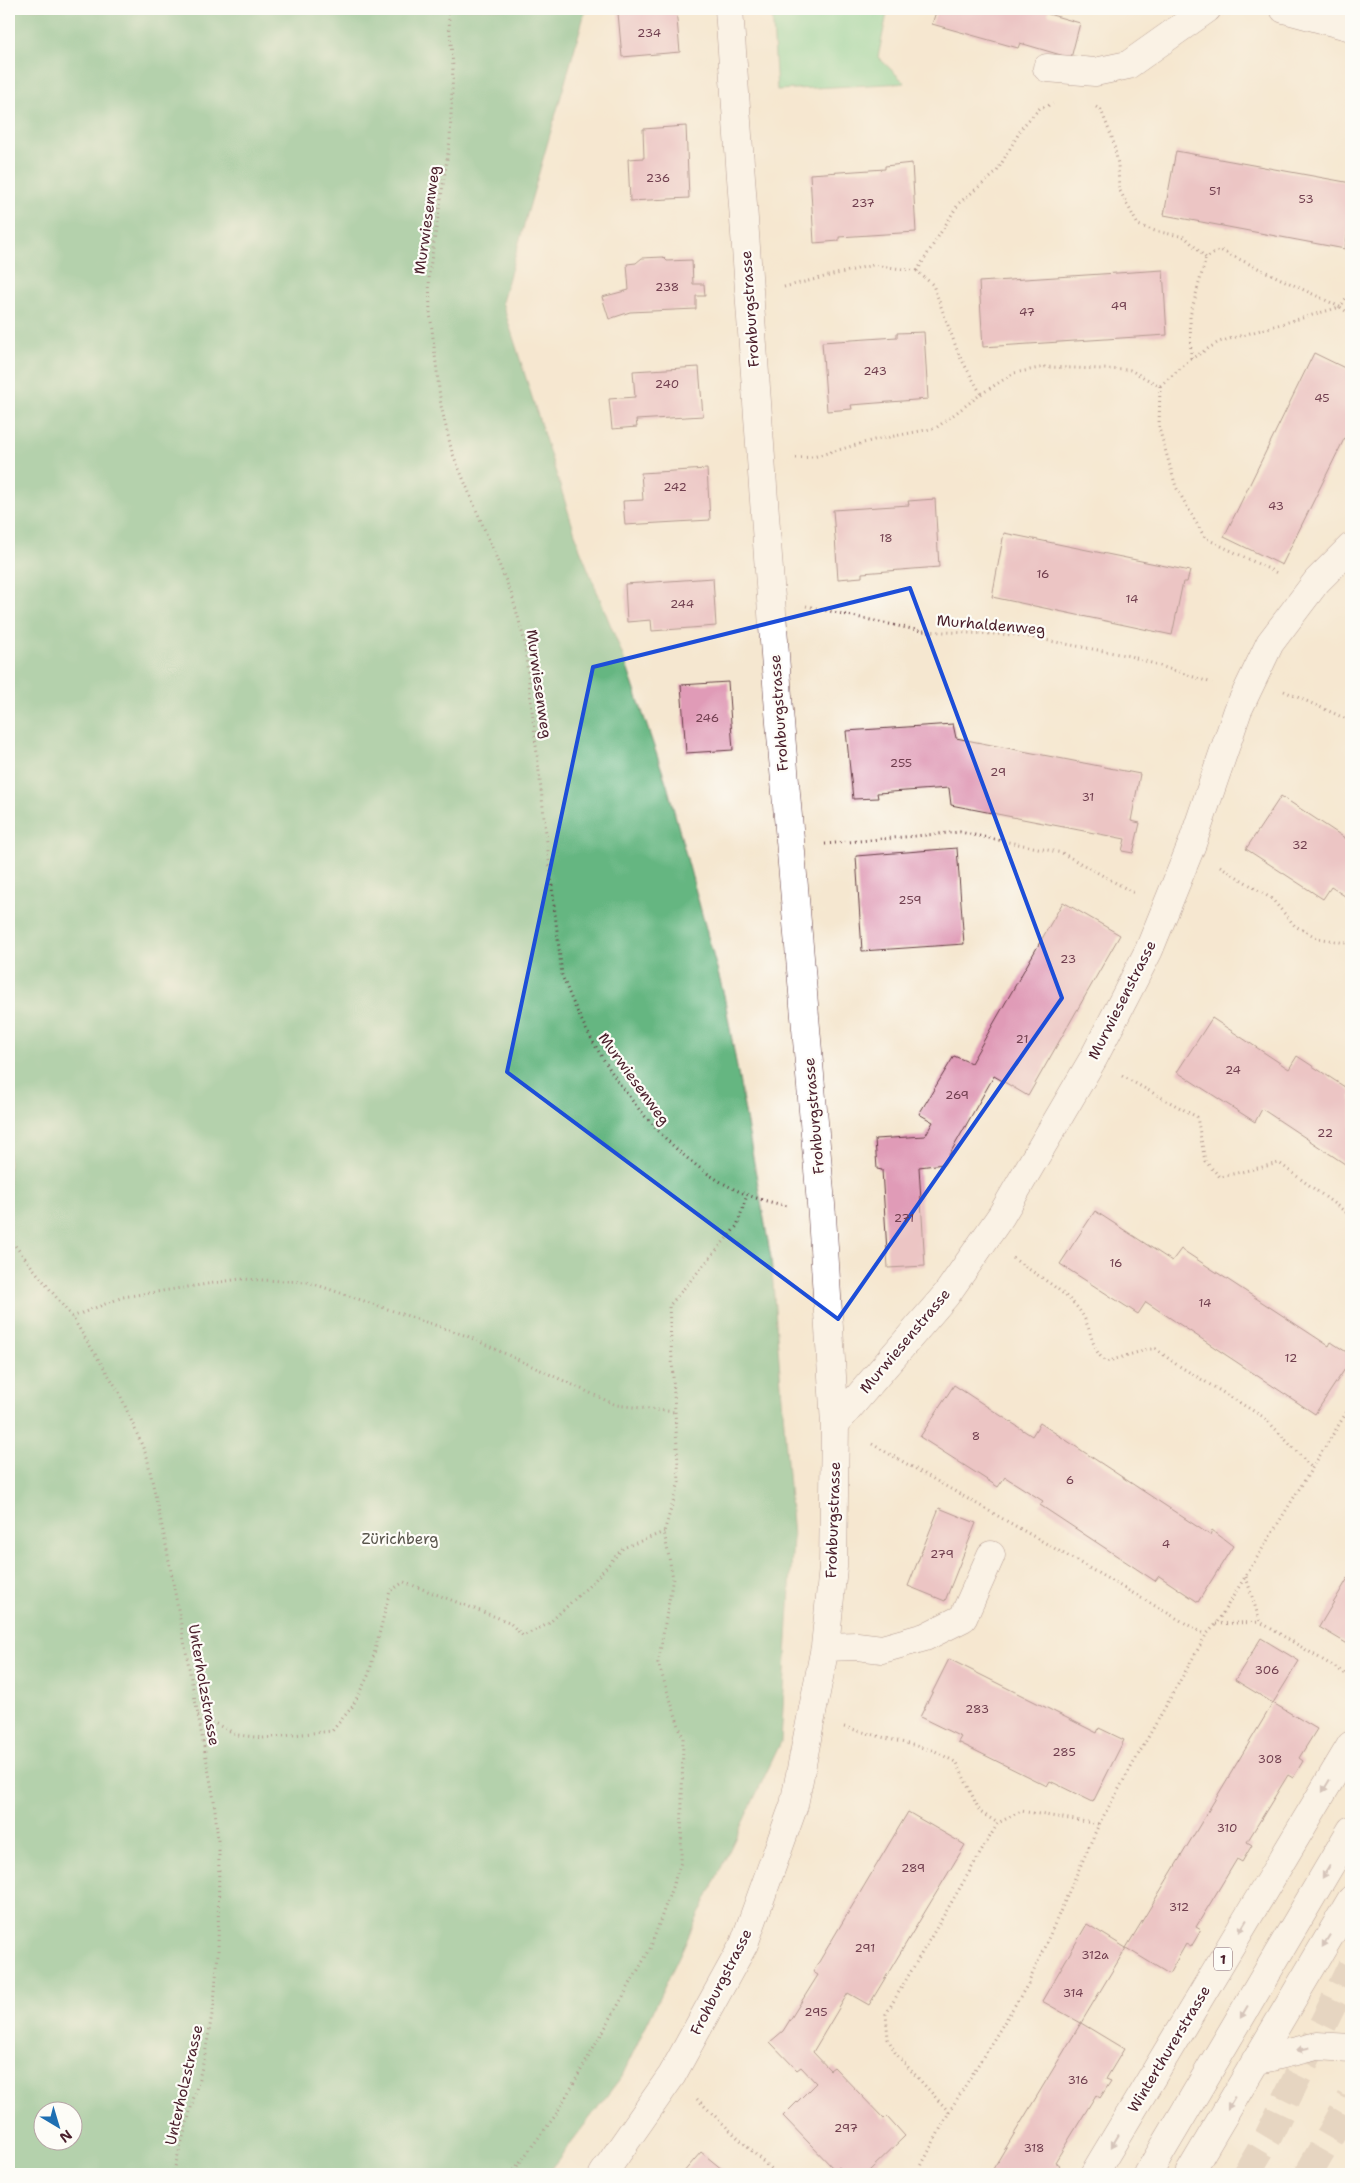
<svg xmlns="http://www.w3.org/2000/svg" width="1360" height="2183" viewBox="0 0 1360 2183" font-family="'Shantell Sans',sans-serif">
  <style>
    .green { fill: #7cd499; stroke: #637a62 }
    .forest { fill: #65b681; stroke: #586a56; fill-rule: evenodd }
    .building { fill: #e09bb7 }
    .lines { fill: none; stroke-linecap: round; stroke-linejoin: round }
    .highway-tunnel { stroke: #d3bfaf; stroke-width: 28; stroke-dasharray: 28 14; stroke-linecap: butt }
    .minor-casing { stroke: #643d44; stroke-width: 29 }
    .major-casing { stroke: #643d44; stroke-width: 29 }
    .highway-casing { stroke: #643d44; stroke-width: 29 }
    .path { stroke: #643d44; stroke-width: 3; stroke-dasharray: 1 4; stroke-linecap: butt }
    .minor { stroke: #fff; stroke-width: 28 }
    .major { stroke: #fff; stroke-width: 28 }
    .highway { stroke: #fff; stroke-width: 28 }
    .oneway { fill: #ae9aa0 }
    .marked { fill: none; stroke: #1d4ed8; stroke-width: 4; stroke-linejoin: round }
    .labels { text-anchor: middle; stroke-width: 4.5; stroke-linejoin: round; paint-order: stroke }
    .number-label { font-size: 12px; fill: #703e4e }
    .shield { fill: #fdfcf7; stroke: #806168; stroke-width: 1 }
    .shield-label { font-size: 14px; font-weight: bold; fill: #4a1f2b }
    .street-label { font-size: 15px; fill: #4a1f2b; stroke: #fdfcf7 }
    .park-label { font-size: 15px; fill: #59554c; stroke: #fdfcf7 }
  </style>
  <rect width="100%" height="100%" fill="#fdfcf7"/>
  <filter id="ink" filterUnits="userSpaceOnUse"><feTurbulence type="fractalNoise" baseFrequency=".02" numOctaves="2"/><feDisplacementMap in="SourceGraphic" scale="10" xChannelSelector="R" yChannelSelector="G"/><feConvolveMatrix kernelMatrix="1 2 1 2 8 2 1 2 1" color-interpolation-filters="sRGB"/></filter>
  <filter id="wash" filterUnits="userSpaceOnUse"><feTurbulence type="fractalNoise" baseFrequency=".0096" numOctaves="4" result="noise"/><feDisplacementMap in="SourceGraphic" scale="20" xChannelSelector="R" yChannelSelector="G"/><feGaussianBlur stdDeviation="1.12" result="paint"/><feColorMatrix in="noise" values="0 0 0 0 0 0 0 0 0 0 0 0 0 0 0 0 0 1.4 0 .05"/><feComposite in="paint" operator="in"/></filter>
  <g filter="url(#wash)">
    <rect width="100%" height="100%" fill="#f5e7d0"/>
    <path class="green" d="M772,9H888L878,57L905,83L777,90Z"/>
    <path class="forest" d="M9,9H586L502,302L580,549L625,661L667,785L724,995L771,1258L793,1537L781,1742L622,2076L547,2174H9ZM42,2110H72V2140H42Z"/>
    <g id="blocks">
      <path class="building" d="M625,9H676L680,52L622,57L618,13H626Z
        M937,9H1049L1048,14L1080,23L1071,58L1020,43L1018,48L932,24Z
        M686,126L689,198L630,201L628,159L644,158L643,129Z
        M1176,151L1351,183V215L1345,249L1164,215Z
        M912,163L916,232L839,237V241L814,243L810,174L885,169V166Z
        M663,257L667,261L692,260L693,284H704L705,296H696V309L630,312L609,319L602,297L629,290L627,264L636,263L642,258Z
        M1163,270L1167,335L983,347L979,282Z
        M924,332L928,399L851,405L852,409L827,411L822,342L897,337V333Z
        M1314,353L1351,371V425L1282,565L1224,537Z
        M699,367L703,416L636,420L637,427L612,429L609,399L635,397L633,371Z
        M707,469L710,520L625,525L623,501L643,500L641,473Z
        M935,499L939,567L862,573V577L838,579L833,510L909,505L908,501Z
        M1004,533L1190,571L1187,582H1183L1172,635L992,597Z
        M713,578L716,626L652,631L651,620L627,622L625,584Z
        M1351,673V688L1346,686Z
        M728,682L733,750L686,753L681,685Z
        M953,724L956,738L1140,774L1131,821L1140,823L1133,853L1122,851L1125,839L951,805L949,788L877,793L878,798L853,799L846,731Z
        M1281,796L1351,842V900L1331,887L1323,899L1246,849Z
        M957,848L964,944L862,951L856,856Z
        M1063,902L1120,935L1028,1096L994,1076L944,1164L919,1167L925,1266L888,1268L882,1170L877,1169L875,1139L925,1136L933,1122L919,1114L954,1056L971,1063Z
        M1212,1018L1289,1069L1297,1056L1351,1091V1168L1262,1109L1255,1122L1177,1072Z
        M1095,1211L1172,1261L1181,1249L1329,1346L1331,1342L1351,1355V1360L1315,1414L1146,1302L1138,1314L1060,1264Z
        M954,1385L1032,1436L1040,1423L1210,1535L1212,1530L1233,1546L1198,1602L1159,1576L1155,1581L1040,1505L1043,1501L1005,1477L998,1487L920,1437Z
        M939,1508L976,1523L945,1601L908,1586Z
        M1351,1573V1646L1319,1627Z
        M1261,1638L1299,1661L1273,1703L1235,1680Z
        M949,1659L1097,1733L1099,1728L1124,1740L1093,1802L1050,1781L1047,1786L958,1742L961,1737L920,1717Z
        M1273,1703L1317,1729L1299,1758L1303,1761L1293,1778L1288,1775L1247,1842L1252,1845L1242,1862L1237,1859L1196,1927L1201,1930L1191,1947L1186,1944L1169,1974L1126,1948Z
        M908,1812L965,1845L869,2005L848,1993L813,2052L830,2070L834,2067L884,2119L887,2116L905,2136L866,2174H846L839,2167L835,2170L783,2116L816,2083L801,2067L797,2070L770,2042L783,2031L818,1975L813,1972Z
        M1087,1924L1126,1948L1081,2023L1042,2001Z
        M1081,2023L1124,2049L1106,2079L1111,2081L1100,2098L1096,2095L1055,2162L1060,2165L1054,2174H990Z
        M701,2152L728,2174H682Z"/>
    </g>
  </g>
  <g filter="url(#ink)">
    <use href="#blocks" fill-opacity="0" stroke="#643d44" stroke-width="1"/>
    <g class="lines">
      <path class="highway-tunnel" d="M1246,2174L1268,2137L1351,1967
        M1308,2174L1351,2099"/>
      <defs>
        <path id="minor" d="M1284,9L1351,27
          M1047,68L1095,72L1128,65L1207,9
          M835,1424L946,1295L1001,1216L1093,1059L1149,950L1192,844L1238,710L1270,643L1317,581L1351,547
          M825,1647L857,1646L882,1649L925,1637L963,1618L991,1555
          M603,2174L672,2075L744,1944L794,1805L825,1647L833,1567L835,1424L822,1216L779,711L729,9"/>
        <path id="major" d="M1094,2174L1351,1745"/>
        <path id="highway" d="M1255,2061L1317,2046L1351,2048
          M1148,2174L1351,1830
          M1189,2174L1351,1900"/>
      </defs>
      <use href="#minor" class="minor-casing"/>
      <use href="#major" class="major-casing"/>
      <use href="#highway" class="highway-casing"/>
      <path class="path" d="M448,9L453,66L450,140L429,274L430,312L441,406L452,452L512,595L524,639L562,975C591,1056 664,1163 748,1195C760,1200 775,1203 788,1206
        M1096,107L1101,110L1113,140L1118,164L1119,189L1138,225L1155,231L1185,237L1206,258
        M917,271L959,203L996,173L1023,126L1040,108L1053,104
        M784,287L873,265L917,271L933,285L959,355L981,394
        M1191,358L1190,316L1206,258L1220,250L1340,307L1351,291
        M1160,386L1159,428L1176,487L1205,538L1279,574
        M796,458L813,457L874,440L936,428L981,394L1014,373L1045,367L1130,370L1160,386L1191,359L1219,342L1340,307L1351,315
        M806,606L921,631L1018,635L1130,656L1212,683
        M1284,691L1351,721
        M825,844L960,832L1062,853L1136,894
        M1220,866L1272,899L1295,926L1318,938L1351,944
        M1122,1076L1197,1117L1205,1161L1220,1177L1279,1163L1351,1216
        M9,1238L72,1317L119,1392L147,1457L166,1545L214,1800L219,1850L218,1953L214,2003L204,2060L173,2174
        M1013,1258C1033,1273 1066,1291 1080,1311C1092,1327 1090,1349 1106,1362L1148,1349H1156L1176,1364L1265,1418L1311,1467
        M72,1317L123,1297L240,1279L308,1282L467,1336L616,1405L675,1412
        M872,1444L1206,1635
        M1246,1577L1260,1622L1351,1677
        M1216,1624L1260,1622
        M198,1715L238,1735L263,1738L332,1731L352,1707L369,1674L390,1591L404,1582L509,1622L523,1636L548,1624L593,1582L623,1548L664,1532
        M844,1727L935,1751L957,1763L980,1812L998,1823
        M697,2099L776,2174
        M949,2112L896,2054L888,2039L886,2014L998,1823L1021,1811L1099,1824
        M511,2174L555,2116L650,1949L681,1862L683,1738L658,1663L673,1578L664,1532L679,1482L669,1306L737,1226L747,1195
        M917,2174L949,2112L1028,1984L1099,1824L1206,1635L1216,1624L1351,1405"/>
      <use href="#minor" class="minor"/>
      <use href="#major" class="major"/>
      <use href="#highway" class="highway"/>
    </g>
    <defs><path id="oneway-solid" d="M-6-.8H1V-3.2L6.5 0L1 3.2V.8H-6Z" transform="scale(1.25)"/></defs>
    <g class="oneway">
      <use href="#oneway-solid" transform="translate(1326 1786) rotate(121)"/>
      <use href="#oneway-solid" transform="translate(1326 1872) rotate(121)"/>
      <use href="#oneway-solid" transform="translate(1243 1926) rotate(121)"/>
      <use href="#oneway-solid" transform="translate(1326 1941) rotate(122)"/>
      <use href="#oneway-solid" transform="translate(1244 2012) rotate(121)"/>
      <use href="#oneway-solid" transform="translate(1303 2049) rotate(168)"/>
      <use href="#oneway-solid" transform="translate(1231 2103) rotate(120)"/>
      <use href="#oneway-solid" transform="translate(1115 2141) rotate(121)"/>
    </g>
  </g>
  <path d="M0 0H1360V2183H0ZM910,588L1062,998L838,1319L507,1072L593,667Z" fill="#f5e7d0" fill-opacity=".55" fill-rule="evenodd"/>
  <path class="marked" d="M910,588L1062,998L838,1319L507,1072L593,667Z"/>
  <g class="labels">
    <g class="number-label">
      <text x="649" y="37">234</text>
      <text x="658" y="182">236</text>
      <text x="1215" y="195">51</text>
      <text x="1306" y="203">53</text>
      <text x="863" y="207">237</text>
      <text x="667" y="291">238</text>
      <text x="1119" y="310">49</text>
      <text x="1027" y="316">47</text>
      <text x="875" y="375">243</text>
      <text x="667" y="388">240</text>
      <text x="1322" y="402">45</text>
      <text x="675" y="491">242</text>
      <text x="1276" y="510">43</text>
      <text x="886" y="542">18</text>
      <text x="1043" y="578">16</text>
      <text x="1132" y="603">14</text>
      <text x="682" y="608">244</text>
      <text x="707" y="722">246</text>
      <text x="901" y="767">255</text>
      <text x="998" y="776">29</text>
      <text x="1088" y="801">31</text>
      <text x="1300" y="849">32</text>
      <text x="910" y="904">259</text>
      <text x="1068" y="963">23</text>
      <text x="1022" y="1043">21</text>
      <text x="1233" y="1074">24</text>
      <text x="957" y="1099">269</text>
      <text x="1325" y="1137">22</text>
      <text x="904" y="1222">271</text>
      <text x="1116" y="1267">16</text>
      <text x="1205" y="1307">14</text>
      <text x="1291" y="1362">12</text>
      <text x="976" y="1440">8</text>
      <text x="1070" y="1484">6</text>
      <text x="1166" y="1548">4</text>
      <text x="942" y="1558">279</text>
      <text x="1267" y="1674">306</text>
      <text x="977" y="1713">283</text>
      <text x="1064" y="1756">285</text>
      <text x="1270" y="1763">308</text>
      <text x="1227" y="1832">310</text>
      <text x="913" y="1872">289</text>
      <text x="1179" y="1911">312</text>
      <text x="865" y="1952">291</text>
      <text x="1095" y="1959">312a</text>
      <text x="1073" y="1997">314</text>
      <text x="816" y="2016">295</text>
      <text x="1078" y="2084">316</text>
      <text x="846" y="2132">297</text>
      <text x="1034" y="2152">318</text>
    </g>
    <rect class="shield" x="1214" y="1947.5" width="18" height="23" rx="4"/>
    <g class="shield-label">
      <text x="1223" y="1964">1</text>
    </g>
    <g class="street-label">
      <text transform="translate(427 220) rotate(-82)" y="5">Murwiesenweg</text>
      <text transform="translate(750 309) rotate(-94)" y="5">Frohburgstrasse</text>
      <text transform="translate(991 625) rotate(5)" y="5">Murhaldenweg</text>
      <text transform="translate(539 684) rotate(82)" y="5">Murwiesenweg</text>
      <text transform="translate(779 713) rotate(-94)" y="5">Frohburgstrasse</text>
      <text transform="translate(1122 1000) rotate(-63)" y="5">Murwiesenstrasse</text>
      <text transform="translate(634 1079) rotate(54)" y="5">Murwiesenweg</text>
      <text transform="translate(814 1116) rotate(-95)" y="5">Frohburgstrasse</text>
      <text transform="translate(905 1341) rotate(-50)" y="5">Murwiesenstrasse</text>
      <text transform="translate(833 1520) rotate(-88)" y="5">Frohburgstrasse</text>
      <text transform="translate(204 1685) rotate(80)" y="5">Unterholzstrasse</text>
      <text transform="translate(721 1982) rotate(-63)" y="5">Frohburgstrasse</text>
      <text transform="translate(1169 2049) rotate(-59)" y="5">Winterthurerstrasse</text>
      <text transform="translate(184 2085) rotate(-77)" y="5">Unterholzstrasse</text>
    </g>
    <g class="park-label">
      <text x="400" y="1544">Zürichberg</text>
    </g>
  </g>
  <rect width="1360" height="2183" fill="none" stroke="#fdfcf7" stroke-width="30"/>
  <g transform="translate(58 2126) rotate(142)"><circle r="24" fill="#fdfcf7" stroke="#b5a4a5"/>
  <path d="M0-4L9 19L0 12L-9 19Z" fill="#1f6fb2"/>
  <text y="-8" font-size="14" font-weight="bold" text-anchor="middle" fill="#4a1f2b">N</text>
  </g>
</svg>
